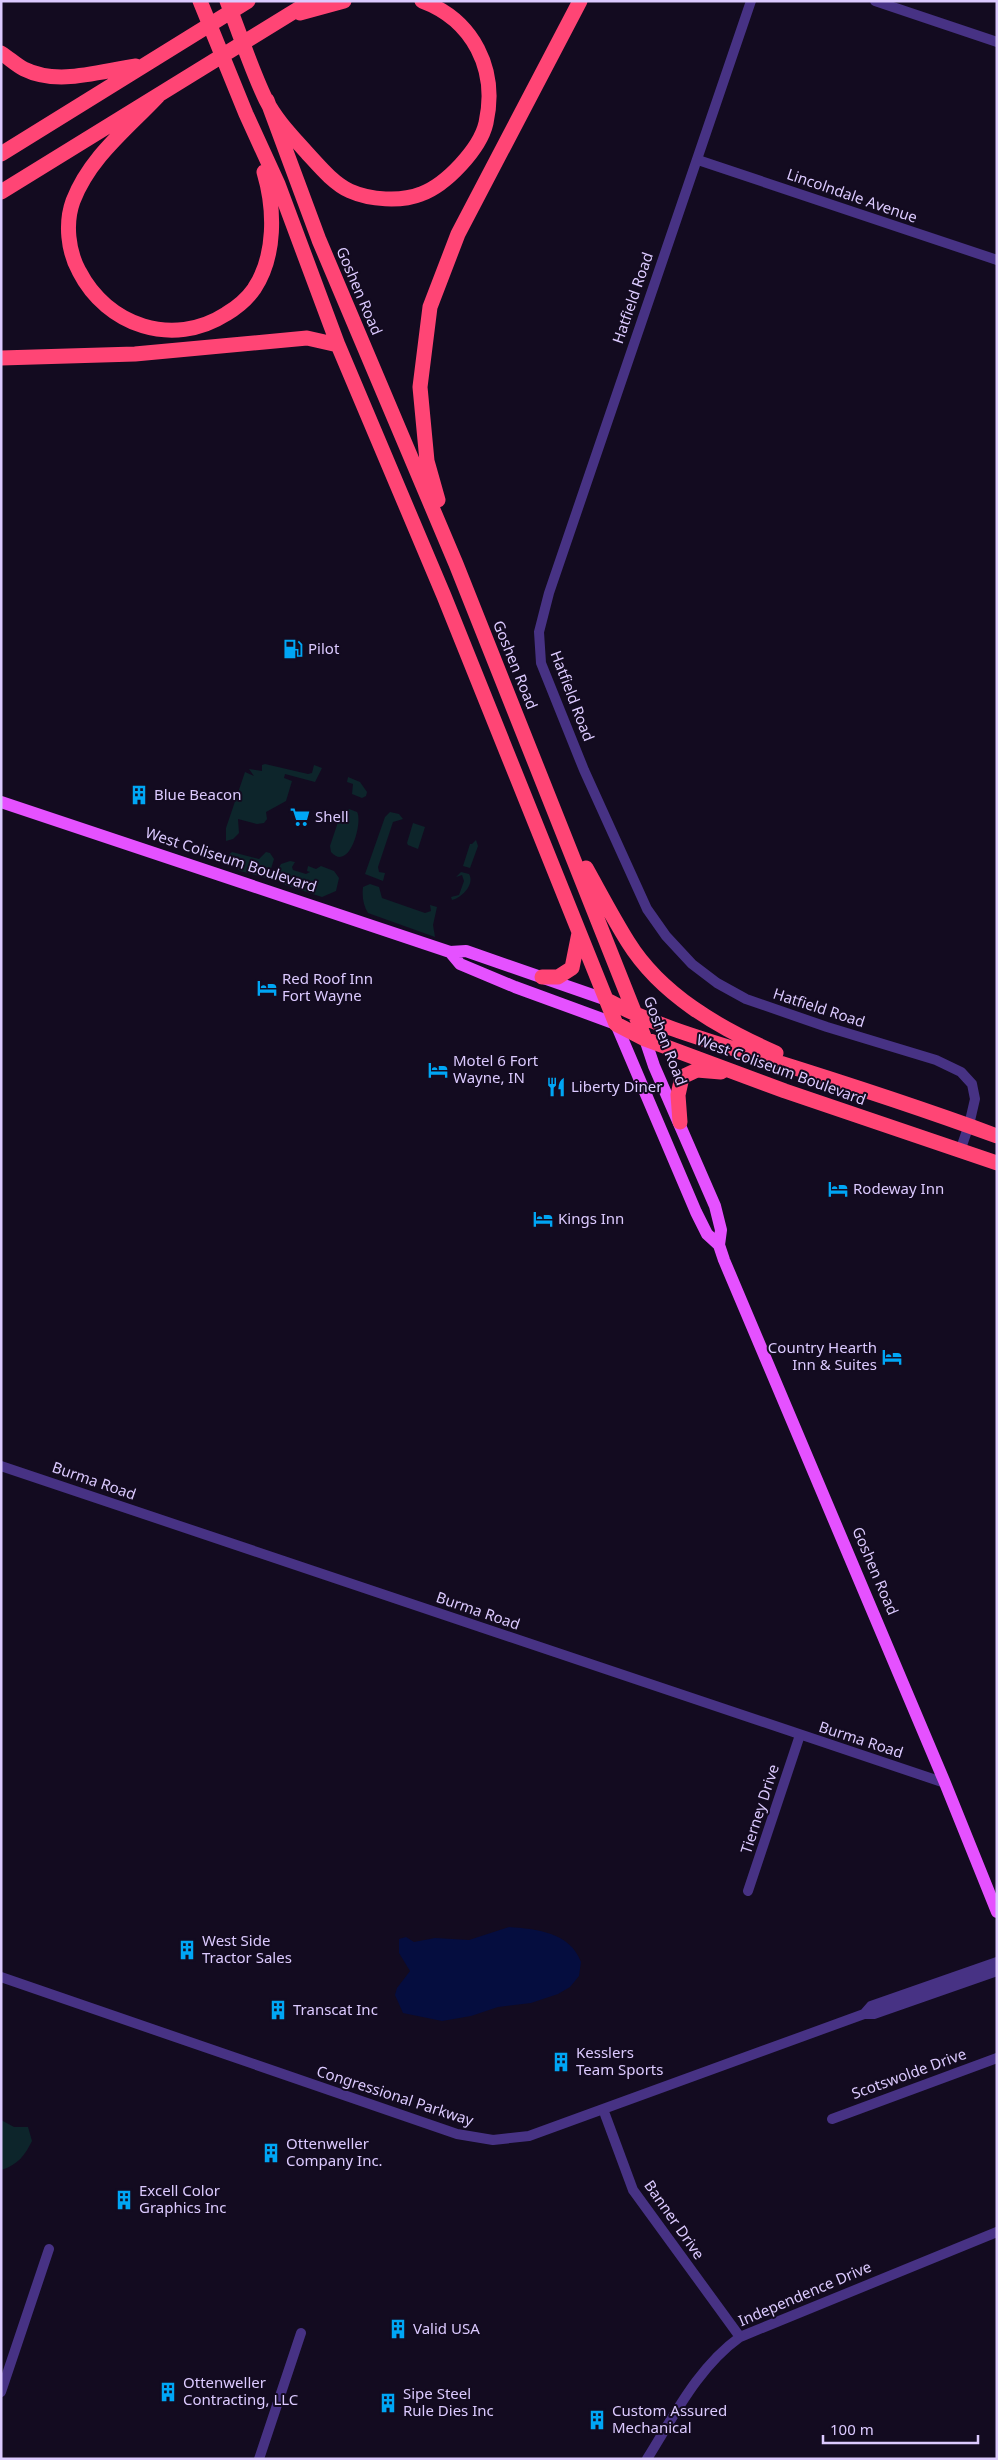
<svg xmlns="http://www.w3.org/2000/svg" width="998" height="2460" viewBox="0 0 998 2460" font-family="'Noto Sans',sans-serif">
  <style>
    .green { fill: #0d252b }
    .water { fill: #050d3f }
    .lines { fill: none; stroke-linecap: round; stroke-linejoin: round }
    .street { stroke: #473284; stroke-width: 10 }
    .primary { stroke: #e551ff; stroke-width: 12 }
    .highway { stroke: #ff4575; stroke-width: 15 }
    .labels { text-anchor: middle; stroke-width: 4; stroke-linejoin: round; paint-order: stroke }
    .street-label { font-size: 15px; fill: #dccaff; stroke: #130b20 }
    .poi-label { font-size: 15px; fill: #dccaff; stroke: #130b20; text-anchor: start }
  </style>
  <rect width="100%" height="100%" fill="#130b20"/>
  <path class="green" d="M265,764L308,774L312,773L314,765L322,768L315,782L285,774L284,778L292,781L286,801L266,812L267,819L264,823L257,824L238,819L239,833L233,839L226,841V828L245,772L254,776L249,769L262,771V765Z
    M348,777L360,782L367,792L366,796L362,798L352,794L353,784L347,782Z
    M349,809L357,812C363,821 350,873 331,852L330,846L341,813Z
    M390,812L399,814L403,819L393,822L378,867L379,872L385,873L383,881L365,874L385,817Z
    M413,823L425,827L418,849L408,845L407,843Z
    M476,840L478,846L470,868L463,866L470,844H472Z
    M232,852L259,859L266,852L270,853L274,859L270,872V879L240,871L233,865L227,856Z
    M290,861L295,862L292,867L293,870L306,874L310,872L307,871L308,866L316,869L321,866L334,871L339,878L336,891L322,897L285,885L277,871L281,864Z
    M461,872L469,874C475,884 462,898 452,900L451,897L459,895L464,881L462,875L456,877Z
    M370,884L379,887L382,898L425,913L431,911L430,905L437,907L433,925L435,937L368,913C363,905 362,896 363,887Z
    M1,2120L14,2127H28L32,2141C25,2155 18,2165 1,2170Z"/>
  <path class="water" d="M509,1927C536,1929 570,1932 581,1962L579,1976L570,1987L558,1994L531,2003L498,2007L471,2016L442,2021L403,2013L395,1995L397,1988L410,1971L399,1953V1939L406,1937L414,1942L435,1938L469,1940Z"/>
  <g class="lines">
    <path class="street" d="M751,1L549,593L539,632L541,663L584,770L647,909L666,936L692,964L717,983L746,999L827,1027L936,1060L961,1072L972,1084L975,1099L969,1125L960,1151
      M875,1L997,42
      M698,160L997,260
      M1,1466L945,1783
      M748,1891L800,1735
      M1,1977L457,2134L493,2140L529,2136L864,2014H874L997,1971
      M864,2014L871,2006L997,1962
      M603,2109L633,2190L740,2337
      M832,2119L997,2058
      M1,2392L49,2249
      M259,2459L301,2333
      M647,2459C674,2416 698,2367 740,2337L997,2232"/>
    <path class="primary" d="M1,802L450,952L466,951L607,1000
      M450,952L460,964L515,987L616,1024L696,1212L707,1234L719,1245
      M645,1039L654,1066L715,1206L721,1230L719,1245L724,1260L945,1783L997,1912"/>
    <path class="highway" d="M200,1L246,114L278,184L338,345L444,596L616,1024L645,1039L785,1091L997,1163
      M227,1C240,34 251,69 266,100C276,120 293,137 308,154C319,166 334,184 350,191C370,200 401,202 421,194C446,185 480,149 486,123C498,69 473,20 422,1
      M300,13L344,1
      M1,53C9,58 16,65 24,69C58,86 100,71 136,66
      M158,96C127,129 90,157 73,201C65,223 68,251 79,271C107,326 173,348 226,314C236,308 247,299 254,289C276,256 275,209 264,172
      M267,100L319,240L456,564L645,1039
      M1,154L248,1
      M1,192L311,1
      M1,358L135,354L307,338L338,345
      M438,500L427,461L420,387L430,307L458,234L580,1
      M586,868C600,893 613,918 628,942C661,995 719,1028 776,1053
      M542,977H558L572,968L579,933
      M607,1000C657,1027 713,1042 767,1059C844,1083 921,1108 997,1136
      M680,1122L678,1095L682,1077L697,1070L721,1072"/>
  </g>
  <defs>
    <symbol id="fuel-bare" viewBox="-9 -9 18 18"><path d="M-5.5-6h7V0h2V4h1.3V-2.5L3-4.5l.8-.8L6-3V5H2.5V1h-1V6h-7ZM-4.2-4.7v3.2H.2V-4.7Z" fill="#00a6f5" stroke="#130b20" stroke-width="2.5" paint-order="stroke"/></symbol>
    <symbol id="building-bare" viewBox="-9 -9 18 18"><path d="M-4-6H4V6H1V3H-1V6H-4ZM-2.5-4.3h1.7v1.8h-1.7ZM.8-4.3h1.7v1.8H.8ZM-2.5-1h1.7V.8h-1.7ZM.8-1h1.7V.8H.8Z" fill="#00a6f5" stroke="#130b20" stroke-width="2.5" paint-order="stroke"/></symbol>
    <symbol id="supermarket-bare" viewBox="-9 -9 18 18"><path d="M-6-5.5h2.5l.6 2H6L4.5 2H-2.5L-4.4-4H-6ZM-1.5 3.2a1.3 1.3 0 1 0 .1 0ZM3 3.2a1.3 1.3 0 1 0 .1 0Z" fill="#00a6f5" stroke="#130b20" stroke-width="2.5" paint-order="stroke"/></symbol>
    <symbol id="hotel-bare" viewBox="-9 -9 18 18"><path d="M-6-4.5h1.5V1H6V5H4.5V3h-9V5H-6ZM-4 0a1.8 1.8 0 1 1 3.6 0ZM.5 0V-2.5h3Q6-2.5 6 0Z" fill="#00a6f5" stroke="#130b20" stroke-width="2.5" paint-order="stroke"/></symbol>
    <symbol id="restaurant-bare" viewBox="-9 -9 18 18"><path d="M-5-6h1v4h1v-4h1v4h1v-4h1v5L-1.5 .5V6h-2V.5L-5-1ZM5-6V6H3V1.5H1.5Q1.5-4 5-6Z" fill="#00a6f5" stroke="#130b20" stroke-width="2.5" paint-order="stroke"/></symbol>
  </defs>
  <g fill-rule="evenodd">
    <use href="#fuel-bare" x="279" y="635" width="28" height="28"/>
    <use href="#building-bare" x="125" y="781" width="28" height="28"/>
    <use href="#supermarket-bare" x="286" y="803" width="28" height="28"/>
    <use href="#hotel-bare" x="253" y="974" width="28" height="28"/>
    <use href="#hotel-bare" x="424" y="1056" width="28" height="28"/>
    <use href="#restaurant-bare" x="542" y="1073" width="28" height="28"/>
    <use href="#hotel-bare" x="824" y="1175" width="28" height="28"/>
    <use href="#hotel-bare" x="529" y="1205" width="28" height="28"/>
    <use href="#hotel-bare" x="878" y="1343" width="28" height="28"/>
    <use href="#building-bare" x="173" y="1936" width="28" height="28"/>
    <use href="#building-bare" x="264" y="1996" width="28" height="28"/>
    <use href="#building-bare" x="547" y="2048" width="28" height="28"/>
    <use href="#building-bare" x="257" y="2139" width="28" height="28"/>
    <use href="#building-bare" x="110" y="2186" width="28" height="28"/>
    <use href="#building-bare" x="384" y="2315" width="28" height="28"/>
    <use href="#building-bare" x="154" y="2378" width="28" height="28"/>
    <use href="#building-bare" x="374" y="2389" width="28" height="28"/>
    <use href="#building-bare" x="583" y="2406" width="28" height="28"/>
  </g>
  <g class="labels">
    <g class="street-label">
      <text transform="translate(852 196) rotate(19)" y="5">Lincolndale Avenue</text>
      <text transform="translate(359 291) rotate(67)" y="5">Goshen Road</text>
      <text transform="translate(633 298) rotate(-71)" y="5">Hatfield Road</text>
      <text transform="translate(515 665) rotate(68)" y="5">Goshen Road</text>
      <text transform="translate(572 696) rotate(69)" y="5">Hatfield Road</text>
      <text transform="translate(231 860) rotate(18)" y="5">West Coliseum Boulevard</text>
      <text transform="translate(819 1008) rotate(18)" y="5">Hatfield Road</text>
      <text transform="translate(665 1041) rotate(69)" y="5">Goshen Road</text>
      <text transform="translate(781 1070) rotate(20)" y="5">West Coliseum Boulevard</text>
      <text transform="translate(94 1481) rotate(19)" y="5">Burma Road</text>
      <text transform="translate(875 1571) rotate(67)" y="5">Goshen Road</text>
      <text transform="translate(478 1611) rotate(19)" y="5">Burma Road</text>
      <text transform="translate(861 1740) rotate(18)" y="5">Burma Road</text>
      <text transform="translate(760 1809) rotate(-72)" y="5">Tierney Drive</text>
      <text transform="translate(909 2074) rotate(-20)" y="5">Scotswolde Drive</text>
      <text transform="translate(395 2096) rotate(18)" y="5">Congressional Parkway</text>
      <text transform="translate(674 2220) rotate(55)" y="5">Banner Drive</text>
      <text transform="translate(805 2294) rotate(-23)" y="5">Independence Drive</text>
    </g>
    <g class="poi-label">
      <text x="308" y="654">Pilot</text>
      <text x="154" y="800">Blue Beacon</text>
      <text x="315" y="822">Shell</text>
      <text x="282" y="984">Red Roof Inn<tspan x="282" dy="17">Fort Wayne</tspan></text>
      <text x="453" y="1066">Motel 6 Fort<tspan x="453" dy="17">Wayne, IN</tspan></text>
      <text x="571" y="1092">Liberty Diner</text>
      <text x="853" y="1194">Rodeway Inn</text>
      <text x="558" y="1224">Kings Inn</text>
      <text x="877" y="1353" text-anchor="end">Country Hearth<tspan x="877" dy="17">Inn &amp; Suites</tspan></text>
      <text x="202" y="1946">West Side<tspan x="202" dy="17">Tractor Sales</tspan></text>
      <text x="293" y="2015">Transcat Inc</text>
      <text x="576" y="2058">Kesslers<tspan x="576" dy="17">Team Sports</tspan></text>
      <text x="286" y="2149">Ottenweller<tspan x="286" dy="17">Company Inc.</tspan></text>
      <text x="139" y="2196">Excell Color<tspan x="139" dy="17">Graphics Inc</tspan></text>
      <text x="413" y="2334">Valid USA</text>
      <text x="183" y="2388">Ottenweller<tspan x="183" dy="17">Contracting, LLC</tspan></text>
      <text x="403" y="2399">Sipe Steel<tspan x="403" dy="17">Rule Dies Inc</tspan></text>
      <text x="612" y="2416">Custom Assured<tspan x="612" dy="17">Mechanical</tspan></text>
    </g>
  </g>
  <rect width="998" height="2460" fill="none" stroke="#dccaff" stroke-width="5"/>
  <path d="M823 2435v8h155v-8" fill="none" stroke="#dccaff" stroke-width="2.5"/>
  <text x="830" y="2435" font-size="15" fill="#dccaff" stroke="#130b20" stroke-width="4" paint-order="stroke">100 m</text>
</svg>
